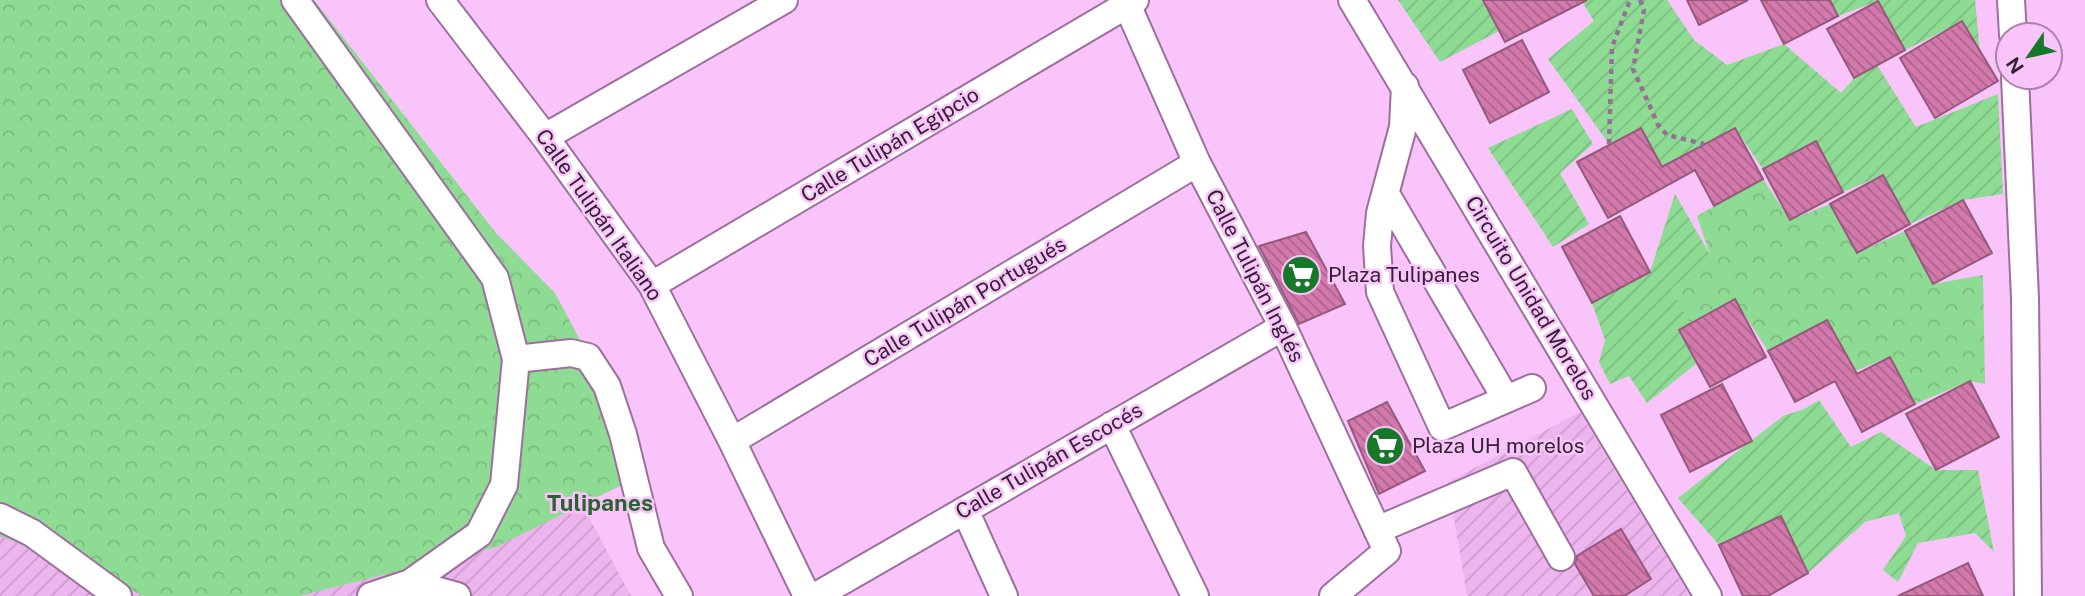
<svg xmlns="http://www.w3.org/2000/svg" width="2085" height="596" viewBox="0 0 2085 596" font-family="'Public Sans',sans-serif">
  <style>
    .industrial { fill: url(#industrial-furrows) }
    .forest { fill: url(#forest-crowns) }
    .garden { fill: url(#garden-furrows) }
    .building { fill: url(#building-back-hatch); stroke: #95597a; stroke-width: 2 }
    .lines { fill: none; stroke-linecap: round; stroke-linejoin: round }
    .minor-casing { stroke: #9e6e9f; stroke-width: 30 }
    .path { stroke: #947094; stroke-width: 4.5; stroke-dasharray: 5 5; stroke-linecap: butt }
    .minor { stroke: #fff; stroke-width: 26 }
    .labels { text-anchor: middle; stroke-width: 5; stroke-linejoin: round; paint-order: stroke }
    .street-label { font-size: 21px; fill: #352135; stroke: #f8c4f9 }
    .poi-label { font-size: 21px; fill: #352135; stroke: #f8c4f9; text-anchor: start }
    .neighbourhood-label { font-size: 23px; font-weight: bold; fill: #2a6330; stroke: #f8c4f9 }
  </style>
  <defs>
    <pattern id="industrial-furrows" width="10" height="10" patternUnits="userSpaceOnUse" patternTransform="scale(1.75)"><rect width="10" height="10" fill="#edb5ee"/><path d="M-1 1l2-2M0 10L10 0M9 11l2-2" fill="none" stroke="#cc9bcd"/></pattern>
    <pattern id="forest-crowns" width="20" height="18" patternUnits="userSpaceOnUse" patternTransform="scale(1.75)"><rect width="20" height="18" fill="#8edb94"/><path d="M2 6a3 3 0 1 1 6 0M12 15a3 3 0 1 1 6 0" fill="none" stroke="#7bbc80"/></pattern>
    <pattern id="garden-furrows" width="10" height="10" patternUnits="userSpaceOnUse" patternTransform="scale(1.75)"><rect width="10" height="10" fill="#8edb94"/><path d="M-1 1l2-2M0 10L10 0M9 11l2-2" fill="none" stroke="#7bbc80"/></pattern>
    <pattern id="building-back-hatch" width="6" height="6" patternUnits="userSpaceOnUse" patternTransform="scale(1.75)"><rect width="6" height="6" fill="#d379ac"/><path d="M-1 5l2 2M0 0l6 6M5-1l2 2" fill="none" stroke="#ac638d"/></pattern>
  </defs>
  <rect width="100%" height="100%" fill="#f8c4f9"/>
  <path class="industrial" d="M1580,412L1690,596H1467L1448,482Z
    M0,461L280,596H0Z
    M576,493L631,596H296Z"/>
  <path class="forest" d="M0,0H314L496,233L555,293L603,383L630,481L496,547L299,596H144L4,537H0Z
    M1763,179L1790,220L1830,204L1857,253L1905,231L1933,284L1983,275L1985,384L1970,381L1915,404L1890,357L1855,371L1827,320L1768,351L1735,300L1690,323L1671,289L1711,258L1697,216Z"/>
  <path class="garden" d="M1398,0H1483L1499,31L1440,62Z
    M1581,0H1667L1694,40L1727,65L1784,44L1841,93L1854,78L1877,65L1916,127L1998,94L2003,194L1963,200L1910,224L1883,175L1843,192L1816,141L1763,169L1735,128L1686,154L1671,183L1641,128L1609,144L1548,59L1594,21Z
    M1830,0H1975L1980,52L1962,22L1905,50L1878,1L1838,16Z
    M1572,109L1593,144L1560,173L1589,224L1553,247L1488,148Z
    M1675,194L1712,258L1671,289L1690,323L1697,363L1647,403L1629,376L1610,384L1599,362L1605,340L1592,303L1650,272Z
    M1819,400L1851,447L1881,432L1936,470H1978L1994,552L1975,533L1918,543L1898,582L1883,570L1906,536L1899,513L1865,522L1808,573L1781,516L1719,545L1678,498L1783,416L1804,409Z"/>
  <path class="building" d="M1483,0H1587L1505,42Z
    M1687,0H1748L1699,25Z
    M1761,0H1830L1838,16L1784,44Z
    M1878,1L1905,50L1854,78L1827,29Z
    M1962,21L1998,81L1935,118L1900,58Z
    M1522,40L1549,92L1490,123L1463,70Z
    M1641,128L1662,167L1735,128L1763,179L1714,206L1695,170L1608,218L1577,162Z
    M1816,141L1843,192L1790,220L1763,169Z
    M1883,175L1910,224L1857,253L1830,204Z
    M1963,200L1992,253L1933,284L1905,231Z
    M1620,216L1650,272L1592,303L1562,247Z
    M1306,232L1345,304L1299,324L1259,246Z
    M1735,299L1766,357L1710,387L1679,330Z
    M1827,320L1857,374L1890,357L1915,404L1862,432L1835,381L1795,402L1768,351Z
    M1970,381L1999,437L1936,470L1906,414Z
    M1722,384L1752,441L1690,472L1661,415Z
    M1387,402L1425,471L1379,494L1348,421Z
    M1781,516L1808,573L1768,596H1743L1719,545Z
    M1621,529L1651,579L1624,596H1594L1575,564L1577,556Z
    M1968,563L1983,596H1898Z"/>
  <g class="lines">
    <defs>
      <path id="minor" d="M295,0L495,278L516,359L504,485L479,534L410,583L371,596
        M440,0L545,137L652,285L732,441L807,596
        M1125,0L1197,163L1283,327L1387,551L1333,596
        M1352,0L1708,596
        M2011,0L2013,35
        M2015,77L2025,298L2028,596
        M1405,86L1403,127L1380,213L1377,246L1380,292L1442,427L1532,388
        M545,137L784,0
        M1386,194L1506,399
        M652,285L1135,0
        M516,359L571,353L588,357L607,386L623,434L651,548L679,596
        M1112,425L1195,596
        M732,441L1197,163
        M965,510L1004,596
        M0,517L32,533L118,596
        M1377,530L1513,472L1561,557
        M410,583L457,596
        M816,596L1283,327"/>
    </defs>
    <use href="#minor" class="minor-casing"/>
    <path class="path" d="M1640,0L1644,10L1633,69L1652,111L1658,125L1667,135L1704,144
      M1609,144L1612,47L1630,0"/>
    <use href="#minor" class="minor"/>
  </g>
  <defs>
    <symbol id="supermarket-disc" viewBox="-11 -11 22 22"><circle r="9.5" fill="#16792a" stroke="#f8c4f9"/><path d="M-6-5.5h2.5l.6 2H6L4.5 2H-2.5L-4.4-4H-6ZM-1.5 3.2a1.3 1.3 0 1 0 .1 0ZM3 3.2a1.3 1.3 0 1 0 .1 0Z" fill="#fff"/></symbol>
  </defs>
  <g fill-rule="evenodd">
    <use href="#supermarket-disc" x="1279" y="253" width="44" height="44"/>
    <use href="#supermarket-disc" x="1363" y="424" width="44" height="44"/>
  </g>
  <g class="labels">
    <g class="street-label">
      <text transform="translate(890 145) rotate(-31)" y="7">Calle Tulipán Egipcio</text>
      <text transform="translate(599 215) rotate(55)" y="7">Calle Tulipán Italiano</text>
      <text transform="translate(1255 276) rotate(63)" y="7">Calle Tulipán Inglés</text>
      <text transform="translate(1531 298) rotate(59)" y="7">Circuito Unidad Morelos</text>
      <text transform="translate(965 302) rotate(-31)" y="7">Calle Tulipán Portugués</text>
      <text transform="translate(1049 461) rotate(-30)" y="7">Calle Tulipán Escocés</text>
    </g>
    <g class="poi-label">
      <text x="1328" y="282">Plaza Tulipanes</text>
      <text x="1412" y="453">Plaza UH morelos</text>
    </g>
    <g class="neighbourhood-label">
      <text x="600" y="511">Tulipanes</text>
    </g>
  </g>
  <g transform="translate(2029 56) rotate(236)"><circle r="33" fill="#f8c4f9" stroke="#aa83ab" stroke-width="2"/>
  <path d="M0-5L12 26L0 18L-12 26Z" fill="#16792a"/>
  <text y="-10" font-size="19" font-weight="bold" text-anchor="middle" fill="#352135">N</text>
  </g>
</svg>
